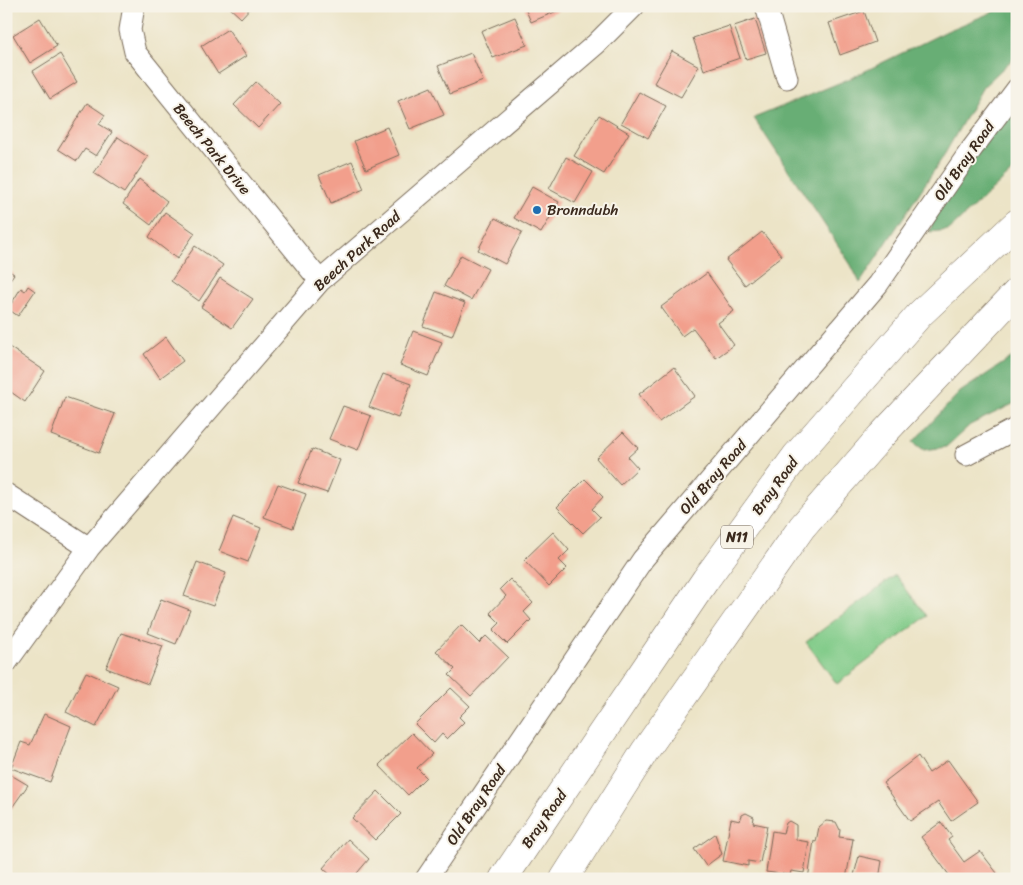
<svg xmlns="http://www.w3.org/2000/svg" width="1023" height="885" viewBox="0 0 1023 885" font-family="Sriracha,sans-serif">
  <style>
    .green { fill: #7fca87; stroke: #5d7a52 }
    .forest { fill: #67ae74; stroke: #516c49 }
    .building { fill: #f29f8c }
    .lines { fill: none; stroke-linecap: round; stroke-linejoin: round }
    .minor-casing { stroke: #796b59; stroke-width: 23 }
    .trunk-casing { stroke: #796b59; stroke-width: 29 }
    .minor { stroke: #fff; stroke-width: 21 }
    .trunk { stroke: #fff; stroke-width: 28 }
    .poi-dot { fill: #1f6fb2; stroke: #f7f3e8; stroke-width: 2 }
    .labels { text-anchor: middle; stroke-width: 4; stroke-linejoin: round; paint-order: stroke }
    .shield { fill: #f7f3e8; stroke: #73665b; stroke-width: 1 }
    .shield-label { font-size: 14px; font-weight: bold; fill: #3b2a1e }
    .street-label { font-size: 15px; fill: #3b2a1e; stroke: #f7f3e8 }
    .poi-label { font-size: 15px; fill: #3b2a1e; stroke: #f7f3e8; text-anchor: start }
  </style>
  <rect width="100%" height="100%" fill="#f7f3e8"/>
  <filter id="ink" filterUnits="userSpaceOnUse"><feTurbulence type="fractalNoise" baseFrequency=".02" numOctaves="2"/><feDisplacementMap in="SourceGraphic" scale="10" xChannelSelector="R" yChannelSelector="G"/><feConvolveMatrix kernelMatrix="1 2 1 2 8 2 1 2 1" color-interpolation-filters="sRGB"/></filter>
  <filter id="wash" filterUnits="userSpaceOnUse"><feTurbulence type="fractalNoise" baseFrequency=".0096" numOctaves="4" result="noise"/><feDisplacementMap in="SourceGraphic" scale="20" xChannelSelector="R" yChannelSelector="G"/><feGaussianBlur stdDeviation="1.12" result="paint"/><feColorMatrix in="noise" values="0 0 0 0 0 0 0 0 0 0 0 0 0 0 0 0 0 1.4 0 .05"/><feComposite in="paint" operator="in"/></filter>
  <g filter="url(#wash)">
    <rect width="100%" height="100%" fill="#ece4c7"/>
    <path class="green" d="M895,575L927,616L837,684L806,642Z"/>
    <path class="forest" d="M1007,6H1017V55L983,87L943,157L860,283L851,265L754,118L851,78L947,31Z
      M1017,95V167L949,230L930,232L937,204Z
      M1017,354V402L970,425L946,447L924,450L913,442L960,392Z"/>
    <g id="blocks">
      <path class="building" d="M228,6H252L241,18Z
        M524,6H563L564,8L531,22Z
        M828,6H845V7L829,12Z
        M864,11L875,42L840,55L829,23Z
        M515,17L527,45L493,58L481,31Z
        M40,18L57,46L30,63L13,35Z
        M755,19L766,53L746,59L734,26Z
        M729,26L740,58L704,70L693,38Z
        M228,29L246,56L218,74L201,46Z
        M672,51L699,66L681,97L654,83Z
        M471,53L483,81L450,94L438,66Z
        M60,54L77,82L50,99L33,71Z
        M256,82L280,104L258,128L234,105Z
        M431,87L444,115L410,129L398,101Z
        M639,92L666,106L648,138L621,123Z
        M87,103L105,115L99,124L112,132L96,156L85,149L77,161L58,149Z
        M599,115L629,133L604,174L574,156Z
        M387,127L399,155L366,169L354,141Z
        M118,137L148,157L124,193L94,173Z
        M566,157L593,172L575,203L549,189Z
        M352,161L364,189L331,203L319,175Z
        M139,179L167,201L151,225L123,204Z
        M532,187L559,202L541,233L514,218Z
        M165,212L195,233L177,259L149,237Z
        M495,218L522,232L505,264L478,250Z
        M762,232L782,256L745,285L726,260Z
        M195,246L223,265L199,301L171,281Z
        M461,255L488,269L471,300L444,286Z
        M6,269L14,274L6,285Z
        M707,273L734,311L718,323L734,345L716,358L693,328L682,336L661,307Z
        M220,278L253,299L232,328L201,307Z
        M28,286L35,291L18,316L8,309L21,288L25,291Z
        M436,292L465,303L452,336L423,326Z
        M413,331L442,342L428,376L400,365Z
        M166,337L183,361L160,378L144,354Z
        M6,345L45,371L25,402L11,392L6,400Z
        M674,367L695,396L659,422L639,394Z
        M383,374L411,384L398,418L369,407Z
        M65,397L115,414L99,453L51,435Z
        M343,406L371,416L358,450L329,439Z
        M623,432L638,448L628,457L638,468L620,485L596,458Z
        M312,449L340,460L327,493L298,483Z
        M585,479L603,497L592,509L600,517L583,533L557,507Z
        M278,484L306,494L293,528L264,517Z
        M233,517L261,528L248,562L219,551Z
        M553,532L569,550L559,560L567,568L549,586L524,560Z
        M197,562L226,573L213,606L184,596Z
        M510,579L533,603L524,612L531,620L507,644L493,630L500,623L490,613L506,596L500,589Z
        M161,599L190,610L176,644L148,633Z
        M461,625L479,643L486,636L508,657L471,696L449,675L455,669L436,651Z
        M121,633L163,646L148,684L106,668Z
        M86,672L118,686L96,727L66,712Z
        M451,688L470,706L459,717L464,722L447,739L442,734L434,743L415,724Z
        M44,714L71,726L50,782L11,768L21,742L30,745Z
        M412,733L432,754L417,768L426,777L408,795L379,765Z
        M918,756L929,773L948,760L978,802L951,821L938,802L910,821L883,783Z
        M6,772L28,785L6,816Z
        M378,791L401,814L375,840L352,818Z
        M746,813L754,817L753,823L767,826L760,863L748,861V866L723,861L731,819L740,821L742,815Z
        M789,821L796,825V840L809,842L804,873L791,871L790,875L766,872L772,831L783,833L786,823Z
        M826,821L836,822L840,830L839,837L853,839L846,879H808L814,841L816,842L819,827Z
        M941,822L952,837L948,840L964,862L980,851L997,873L989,879H952L921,837Z
        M715,834L722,854L706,866L694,849Z
        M348,839L369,859L352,879H335L323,868Z
        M859,856L882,861L879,879H853Z"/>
    </g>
  </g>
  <g filter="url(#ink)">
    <use href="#blocks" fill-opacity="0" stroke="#796b59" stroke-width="1"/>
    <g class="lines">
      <defs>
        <path id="minor" d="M134,6L130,30L135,52L320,281
          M766,6L787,78
          M966,455L1017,428
          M6,494L89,548
          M6,663L89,548L320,281L596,44L634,6
          M426,879L643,559L878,284L971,150L1017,89"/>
        <path id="trunk" d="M503,879L706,579L796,456L920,314L1017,223
          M564,879L645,751L802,527L881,436L1017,292"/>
      </defs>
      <use href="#minor" class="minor-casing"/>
      <use href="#trunk" class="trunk-casing"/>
      <use href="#minor" class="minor"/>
      <use href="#trunk" class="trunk"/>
    </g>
  </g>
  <circle class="poi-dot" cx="537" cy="210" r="5"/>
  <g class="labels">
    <rect class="shield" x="721" y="525.5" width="32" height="23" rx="4"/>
    <g class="shield-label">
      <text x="737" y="542">N11</text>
    </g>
    <g class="street-label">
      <text transform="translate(212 149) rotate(51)" y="5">Beech Park Drive</text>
      <text transform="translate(964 161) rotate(-55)" y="5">Old Bray Road</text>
      <text transform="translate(357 251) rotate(-42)" y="5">Beech Park Road</text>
      <text transform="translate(713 477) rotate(-49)" y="5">Old Bray Road</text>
      <text transform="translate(775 486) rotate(-54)" y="5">Bray Road</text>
      <text transform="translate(476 805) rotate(-56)" y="5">Old Bray Road</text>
      <text transform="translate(544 819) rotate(-55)" y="5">Bray Road</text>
    </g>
    <g class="poi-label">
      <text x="547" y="215">Bronndubh</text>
    </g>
  </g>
  <rect width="1023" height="885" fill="none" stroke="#f7f3e8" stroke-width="25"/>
</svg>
